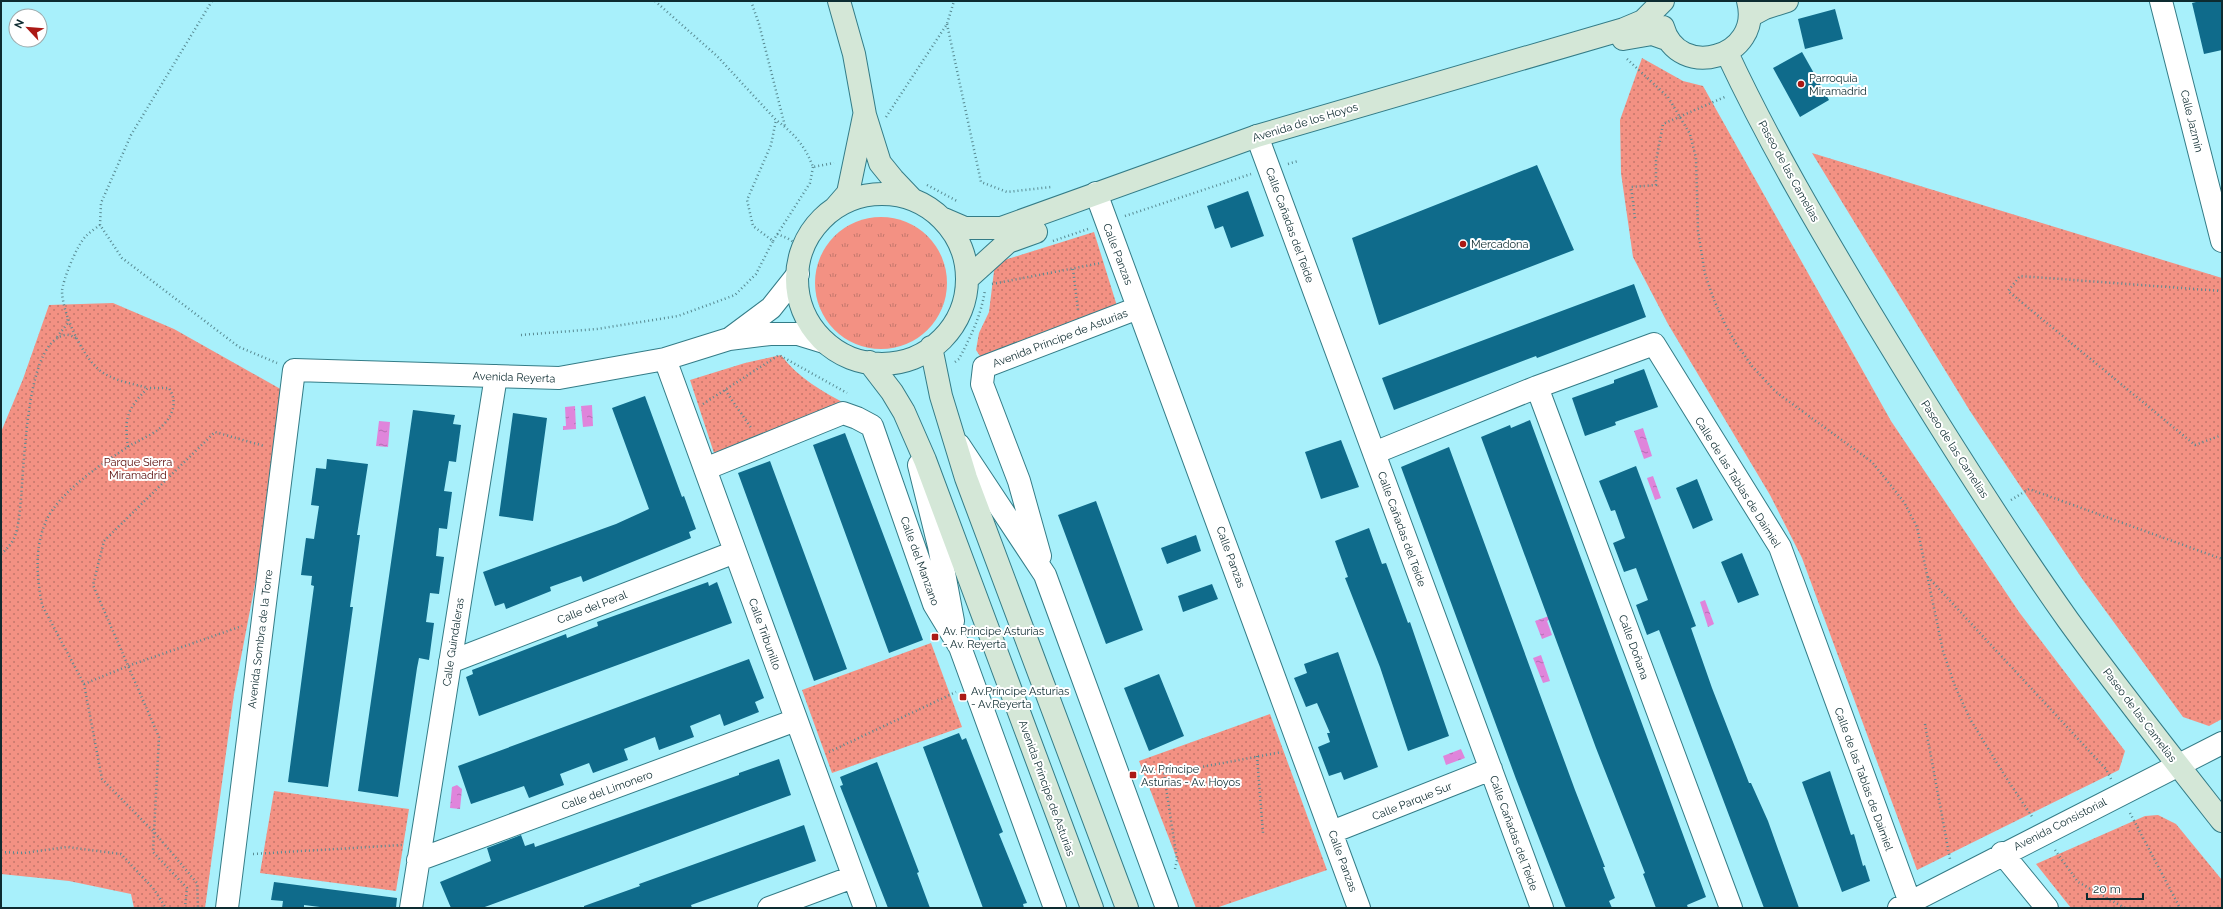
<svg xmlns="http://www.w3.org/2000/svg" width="2223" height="909" viewBox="0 0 2223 909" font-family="Raleway,sans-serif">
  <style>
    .grass { fill: url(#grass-tufts) }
    .park { fill: url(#park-dots) }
    .water { fill: url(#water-ripples) }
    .building { fill: #0f6b8b }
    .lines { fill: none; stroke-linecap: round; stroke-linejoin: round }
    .street-casing { stroke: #347c87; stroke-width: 24 }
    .secondary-casing { stroke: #347c87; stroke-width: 24 }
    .path { stroke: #588a92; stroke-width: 2.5; stroke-dasharray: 1 3; stroke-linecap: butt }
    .street { stroke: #fff; stroke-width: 22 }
    .secondary { stroke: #d4e7d7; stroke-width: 22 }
    .poi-dot { fill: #ab1915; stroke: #fff; stroke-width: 1.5 }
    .labels { text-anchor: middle; stroke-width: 4; stroke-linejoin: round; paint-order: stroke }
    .poi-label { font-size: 11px; fill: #0d2b30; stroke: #fff; text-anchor: start }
    .street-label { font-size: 11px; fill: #0d2b30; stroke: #fff }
    .park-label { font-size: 11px; fill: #560706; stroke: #fff }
  </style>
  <defs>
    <pattern id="grass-tufts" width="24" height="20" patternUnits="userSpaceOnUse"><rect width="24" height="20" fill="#f39183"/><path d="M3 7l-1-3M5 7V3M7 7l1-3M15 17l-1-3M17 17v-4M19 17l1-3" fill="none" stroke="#c3776c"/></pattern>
    <pattern id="park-dots" width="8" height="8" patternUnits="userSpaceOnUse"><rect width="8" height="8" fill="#f39183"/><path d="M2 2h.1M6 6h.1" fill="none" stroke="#c3776c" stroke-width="1.8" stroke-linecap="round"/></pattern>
    <pattern id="water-ripples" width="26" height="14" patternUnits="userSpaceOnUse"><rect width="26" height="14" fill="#df85db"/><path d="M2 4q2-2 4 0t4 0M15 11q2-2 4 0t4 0" fill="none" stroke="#b36db2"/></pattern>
  </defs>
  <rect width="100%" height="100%" fill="#a8f0fb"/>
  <path class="grass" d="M815 283a66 66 0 1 1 132 0a66 66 0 1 1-132 0Z"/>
  <path class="park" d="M1642,58L1683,81L1703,86L1891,421L2019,612L2125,751L2119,770L1917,870L1802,558L1770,495L1668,324L1633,257L1621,173L1620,120Z
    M1812,153L2222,278V719L2209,726L2183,717L2083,580L1970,411Z
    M1094,232L1117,306L982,359L976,350L979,333L989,312L995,263Z
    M113,303L174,329L284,391L277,469L234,694L205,908H134L131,894L69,881L1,874V432L23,379L49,305Z
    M781,355C798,378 823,392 848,405L714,453L690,380L745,363Z
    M931,643L962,727L832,773L802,690Z
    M1270,714L1327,870L1216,908H1196L1139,761Z
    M274,791L409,809L396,891L260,873Z
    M2158,815L2176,824L2222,880V908H2071L2036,864L2145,816Z"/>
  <path class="water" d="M592,405L593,426L583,427L581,406Z
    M575,406L576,429L563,430V426H566L565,407Z
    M379,421L390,422L388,447L376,446Z
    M1643,428L1652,456L1644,459L1634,431Z
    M1653,476L1661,498L1655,500L1647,478Z
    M1705,600L1714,624L1708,627L1700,602Z
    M1549,616L1550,619L1547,621L1552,635L1542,639L1535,621Z
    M1541,655L1550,681L1543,683L1533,658Z
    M1461,749L1465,758L1446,765L1443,756Z
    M457,785L462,789L460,809L450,808L452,787Z"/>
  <path class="building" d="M2200,1H2222V50L2204,54L2192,3Z
    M1835,9L1843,39L1805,49L1798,19Z
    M1802,52L1829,100L1800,117L1773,68Z
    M1537,165L1574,250L1379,325L1352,238Z
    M1248,191L1264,236L1231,248L1223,226L1215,229L1207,206Z
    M1634,284L1646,317L1537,358L1536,356L1394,410L1382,378Z
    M1644,369L1658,407L1615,422L1616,425L1585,436L1572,398L1614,383V380Z
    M645,396L682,497L684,496L696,529L689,532L691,538L583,582L581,576L550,587L551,591L506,609L504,603L495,606L483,572L616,524L649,509L612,408Z
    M413,410L455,415L453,424L461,425L456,462L449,461L444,491L452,492L447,529L439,528L436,556L444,557L439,594L430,593L426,622L434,623L429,660L419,658L417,668L398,797L358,791Z
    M513,413L547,418L533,521L499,516Z
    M1530,420L1706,897L1687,905L1688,908H1656L1643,874L1645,873L1596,748L1481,437L1510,425L1511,428Z
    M845,433L923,640L889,653L813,445Z
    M1341,440L1359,487L1321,499L1305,452Z
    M1449,447L1575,790L1605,867H1603L1615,898L1609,901L1612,908H1566L1516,779L1401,467Z
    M327,459L368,464L357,535H360L350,607H353L349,636L328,787L288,782L314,586L311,585L312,576L301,575L306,538L314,539L319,506L311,505L316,468L326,469Z
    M770,461L847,669L814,681L738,473Z
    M1636,466L1696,626L1691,628L1712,688L1749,783H1751L1768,821L1799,908H1764L1659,630L1647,635L1636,605L1648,600L1636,568L1624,572L1613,543L1625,538L1615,510L1611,511L1599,481Z
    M1697,479L1713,520L1693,529L1676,488Z
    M1096,501L1143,630L1106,644L1058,515Z
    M1369,528L1382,564L1386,563L1408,623L1410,622L1449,736L1408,751L1380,667L1345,578L1348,577L1335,541Z
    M1196,535L1201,551L1167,564L1161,548Z
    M1742,553L1759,595L1738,603L1721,562Z
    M708,582L709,586L717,582L732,623L479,716L466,677L473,674L472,670L566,634L567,638L598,626L597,622Z
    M1212,584L1218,599L1183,612L1178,596Z
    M1338,652L1378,767L1344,780L1341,772L1329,776L1318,747L1330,742L1327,733H1330L1317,703L1306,707L1294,678L1307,673L1304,664Z
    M749,659L764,698L755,702L759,712L724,726L720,714L690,726L694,737L659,750L655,737L624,749L628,760L593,773L589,763L560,774L564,785L529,798L524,786L471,804L458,766Z
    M1159,674L1184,736L1149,751L1124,688Z
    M959,733L962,740L966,738L1003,832L999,834L1027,903L1023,904L1024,908H983L923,747Z
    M779,759L791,795L482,908H451L440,882L491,861L487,848L521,835L525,846L534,843L535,847L739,775V773Z
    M877,762L919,872L917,873L930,908H888L840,786L843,785L840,777Z
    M1830,771L1851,835L1854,834L1863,866L1865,865L1870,881L1842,892L1802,782Z
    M804,825L816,861L691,905L692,908H584V906L640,886L639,884Z
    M274,882L397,898L396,908H328L304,905V908H282L283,901L271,900Z"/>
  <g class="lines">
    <defs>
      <path id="street" d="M2161,1L2222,241
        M1257,136L1542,908
        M1096,193L1359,908
        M732,337L771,308L798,274
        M665,359L865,908
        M1537,387L1731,908
        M959,445L1045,575L1167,908
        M1374,453L1537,387L1654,344L1780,547L1912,908
        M919,465L939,546L953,621
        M705,469L843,413L857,418L872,426L934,604L960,647L1055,908
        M1040,556L1019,481L982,384L984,367L1138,308
        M450,662L735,552
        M1332,832L1491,769
        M2002,853L2047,908
        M418,860L796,720
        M227,908L294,370L559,378L665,359L729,339L770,334H798L824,342
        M411,908L496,376
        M769,908L853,877
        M1899,908L2222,743"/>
      <path id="secondary" d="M839,1L854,54L865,115L880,163L893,179L912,199
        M1750,16L1765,8L1787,1
        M1663,27C1678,81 1763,58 1748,1
        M1623,39L1652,34L1669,40
        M1727,53C1769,143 1820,229 1871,314C1934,418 1998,521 2068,620C2117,688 2170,755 2222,821
        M797 279a85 85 0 1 1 170 0a85 85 0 1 1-170 0Z
        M835,208L848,193L864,116
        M944,219L965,228H1001L1257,136L1624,29L1643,21L1663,1
        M967,279L1008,242L1036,232
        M931,347L941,396L966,478L1127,908
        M869,362L892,392L904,412L925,460L1092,908"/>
    </defs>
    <use href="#street" class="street-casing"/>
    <use href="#secondary" class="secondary-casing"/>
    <path class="path" d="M212,1L131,135L101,203L100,225L122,258L239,347L277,363
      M655,1L717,56L776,120C795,134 805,146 813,167L834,163
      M751,1L759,24L785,126
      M947,24L981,182L1007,192L1051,187
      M1627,59L1668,97L1690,134L1696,158L1698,231L1705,274L1714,300L1725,324L1737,345L1752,366L1776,392L1872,462L1904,502L1917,527L1943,651L1955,686L1970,719L2005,776L2033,818
      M886,117L947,24L954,1
      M1288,164L1298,161
      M927,185L957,201
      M1125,216L1251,174
      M1635,218L1631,187L1656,185V161L1663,124L1727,96
      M100,225C96,228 90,232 86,236C78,243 62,281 62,292C63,314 80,350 95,366C108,380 130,383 148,388
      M777,234L787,238L803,248
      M773,241L810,183L813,167
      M1053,241L1088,229
      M1073,269L1078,310
      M992,284L1101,263
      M2222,291L2020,276L2008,291L2195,445L2222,435
      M521,335L597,329L678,316L735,295L756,274L773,241L753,226L747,200L771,145L776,120
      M57,337L67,324L68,317
      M955,362L959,359C971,336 981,316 985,290
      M725,390L752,429
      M703,404L779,355L847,393
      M128,447C124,419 127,408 148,388H169C177,401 174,413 164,424C157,433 141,439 131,445C104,462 59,492 46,521C34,549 37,577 42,605L84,684L102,779L155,833L197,883L198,908
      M2011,500L2029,489L2222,559
      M1,554C9,547 15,540 17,529C26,494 20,343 65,335C69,334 73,337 77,338
      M1928,577L2106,769L2111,779
      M84,684L128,666L242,626
      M1925,724L1950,859
      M829,752L956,692
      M1257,756L1263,833
      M2130,813L2180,908
      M2055,850L2078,882L2125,908
      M1,852L24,853L67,847L121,854L153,888L166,908
      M253,854L402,845
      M1175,869L1177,860L1164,774L1282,752
      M185,908L187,888L153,852L159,737L93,585L104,541L215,432L264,446"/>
    <use href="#street" class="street"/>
    <use href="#secondary" class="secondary"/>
  </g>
  <g class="poi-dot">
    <circle cx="1801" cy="84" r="4"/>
    <circle cx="1463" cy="244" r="4"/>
    <rect x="931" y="633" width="8" height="8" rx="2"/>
    <rect x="959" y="693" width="8" height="8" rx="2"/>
    <rect x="1129" y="771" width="8" height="8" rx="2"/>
  </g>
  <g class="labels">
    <g class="poi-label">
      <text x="1809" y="82">Parroquia<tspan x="1809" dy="13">Miramadrid</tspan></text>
      <text x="1471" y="248">Mercadona</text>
      <text x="943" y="635">Av. Príncipe Asturias<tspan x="943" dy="13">- Av. Reyerta</tspan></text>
      <text x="971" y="695">Av.Príncipe Asturias<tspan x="971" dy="13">- Av.Reyerta</tspan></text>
      <text x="1141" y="773">Av. Príncipe<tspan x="1141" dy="13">Asturias - Av. Hoyos</tspan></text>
    </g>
    <g class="street-label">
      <text transform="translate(2192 121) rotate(76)" y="4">Calle Jazmín</text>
      <text transform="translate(1305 122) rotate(-17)" y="4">Avenida de los Hoyos</text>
      <text transform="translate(1789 171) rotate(61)" y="4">Paseo de las Camelias</text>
      <text transform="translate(1290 225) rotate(70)" y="4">Calle Cañadas del Teide</text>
      <text transform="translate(1118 254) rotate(69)" y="4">Calle Panzas</text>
      <text transform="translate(1060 338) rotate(-21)" y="4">Avenida Príncipe de Asturias</text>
      <text transform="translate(514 377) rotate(2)" y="4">Avenida Reyerta</text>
      <text transform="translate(1955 449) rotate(57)" y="4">Paseo de las Camelias</text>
      <text transform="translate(1738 482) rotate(58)" y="4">Calle de las Tablas de Daimiel</text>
      <text transform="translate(1402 529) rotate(70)" y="4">Calle Cañadas del Teide</text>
      <text transform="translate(1231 557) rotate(70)" y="4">Calle Panzas</text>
      <text transform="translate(920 561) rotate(70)" y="4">Calle del Manzano</text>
      <text transform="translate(592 607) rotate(-21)" y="4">Calle del Peral</text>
      <text transform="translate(765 634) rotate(70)" y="4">Calle Tribunillo</text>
      <text transform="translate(260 639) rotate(-83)" y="4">Avenida Sombra de la Torre</text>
      <text transform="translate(453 642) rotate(-81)" y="4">Calle Guindaleras</text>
      <text transform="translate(1634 647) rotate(70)" y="4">Calle Doñana</text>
      <text transform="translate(2140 715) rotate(53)" y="4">Paseo de las Camelias</text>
      <text transform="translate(1864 779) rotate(70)" y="4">Calle de las Tablas de Daimiel</text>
      <text transform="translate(1047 788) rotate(70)" y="4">Avenida Príncipe de Asturias</text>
      <text transform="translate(607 790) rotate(-20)" y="4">Calle del Limonero</text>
      <text transform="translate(1412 801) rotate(-22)" y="4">Calle Parque Sur</text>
      <text transform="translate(2060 824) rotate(-27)" y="4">Avenida Consistorial</text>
      <text transform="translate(1514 833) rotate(70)" y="4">Calle Cañadas del Teide</text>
      <text transform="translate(1343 861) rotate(70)" y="4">Calle Panzas</text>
    </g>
    <g class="park-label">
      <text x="138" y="466">Parque Sierra<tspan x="138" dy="13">Miramadrid</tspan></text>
    </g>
  </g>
  <rect width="2223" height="909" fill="none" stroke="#0d2b30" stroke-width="4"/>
  <g transform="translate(28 28) rotate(296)"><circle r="19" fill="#ffffff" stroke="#9eaaac"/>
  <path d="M0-3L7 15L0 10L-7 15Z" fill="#ab1915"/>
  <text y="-6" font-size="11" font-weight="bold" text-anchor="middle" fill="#0d2b30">N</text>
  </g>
  <path d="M2087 893v6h56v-6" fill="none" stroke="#0d2b30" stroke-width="2"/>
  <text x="2093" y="893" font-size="12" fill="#0d2b30" stroke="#ffffff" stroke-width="3" paint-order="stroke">20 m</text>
</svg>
